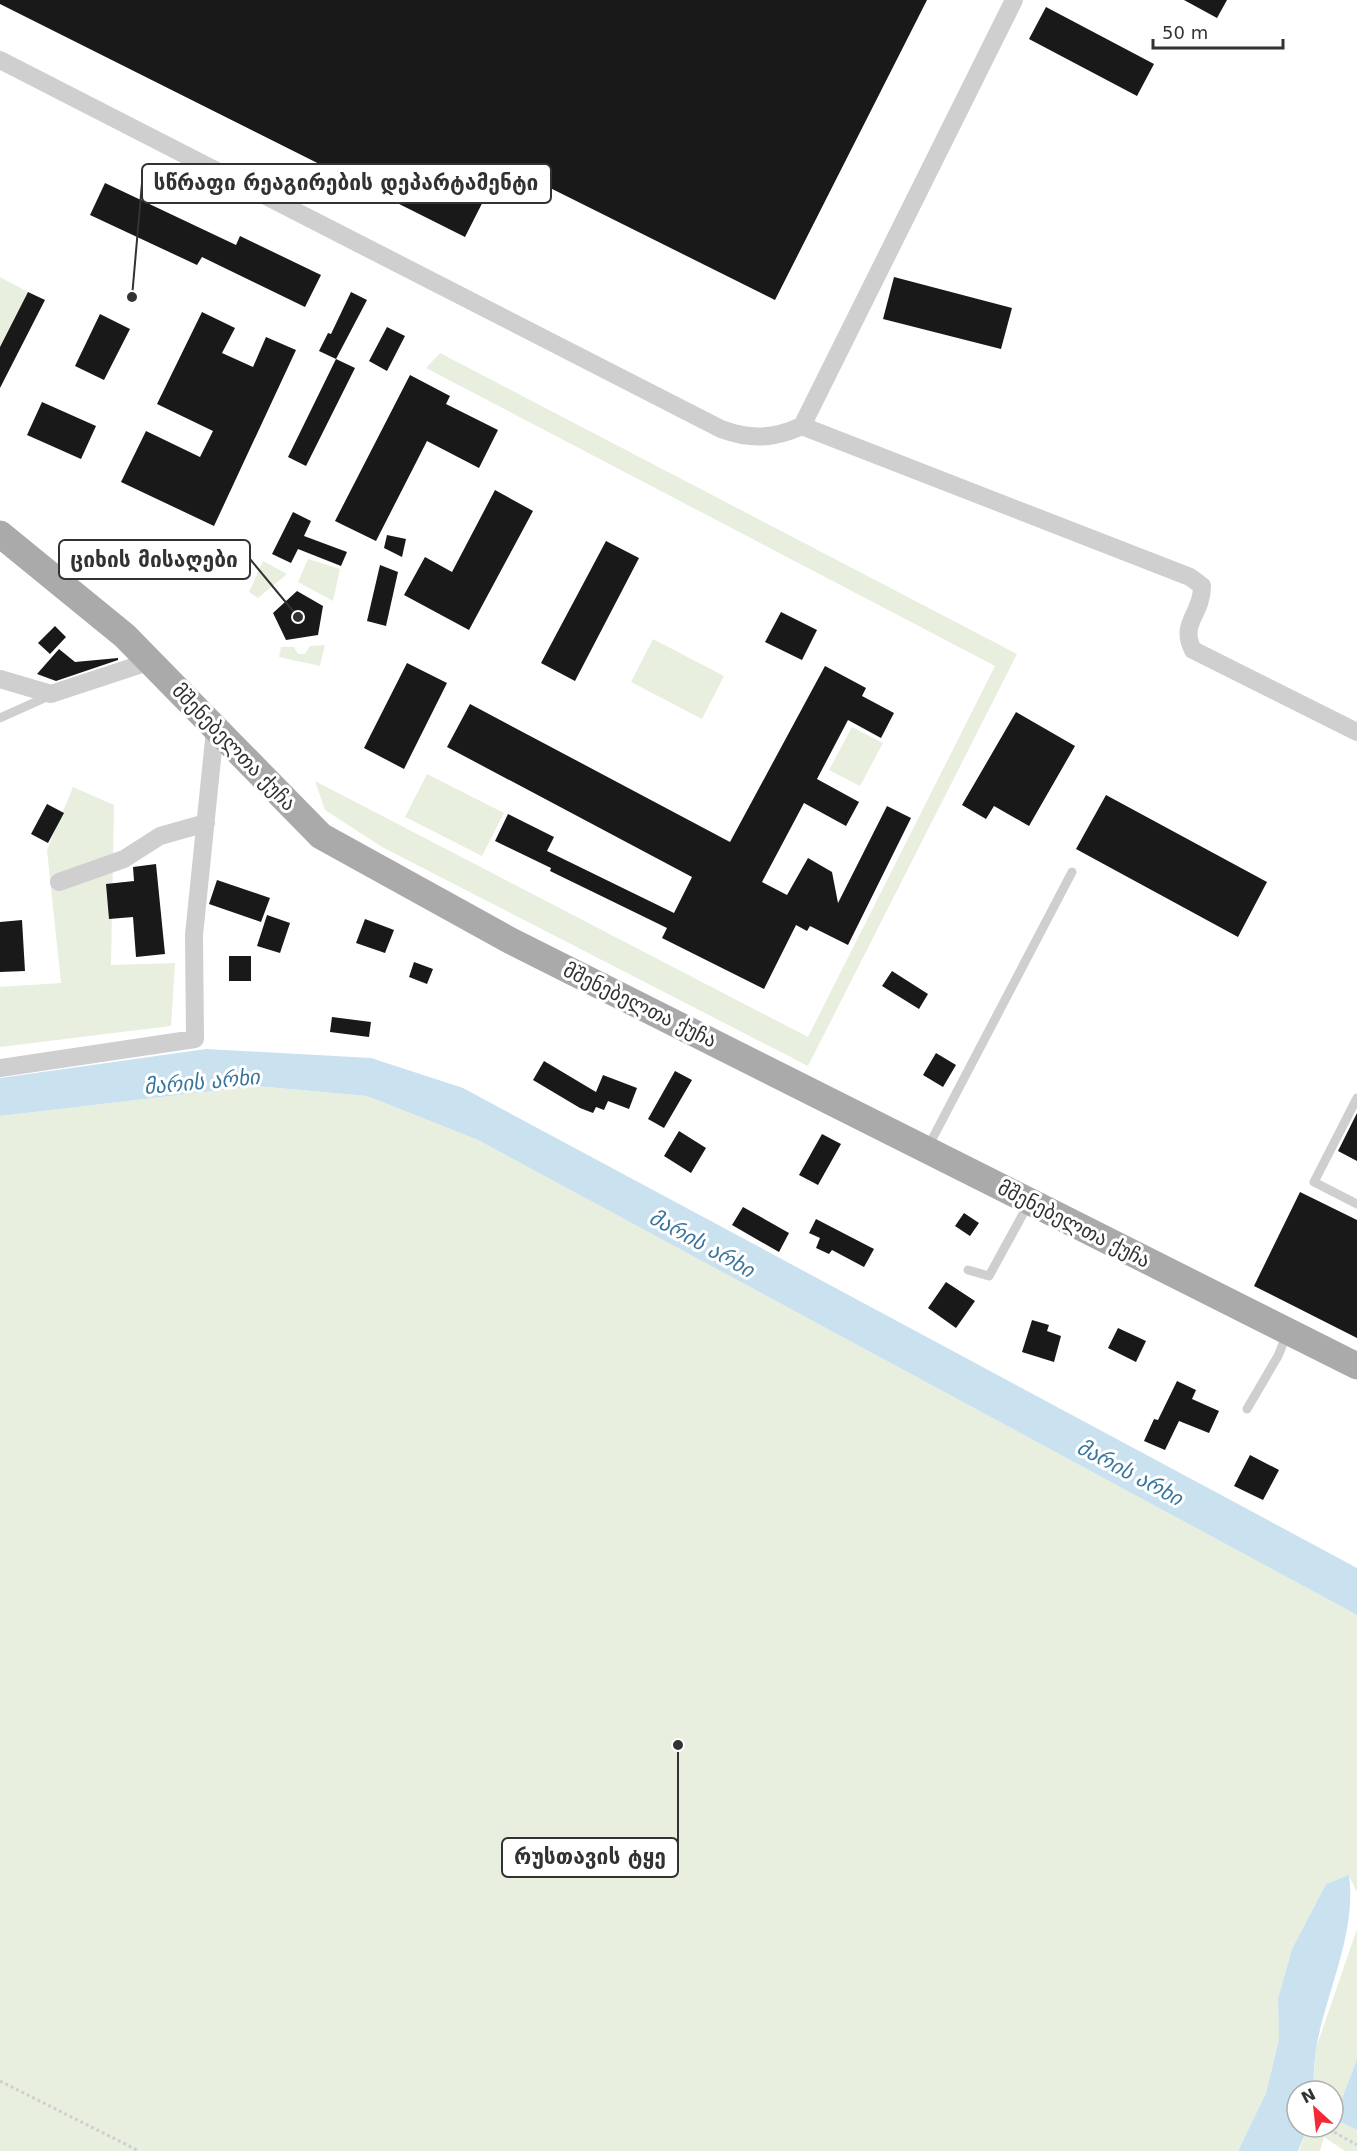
<svg xmlns="http://www.w3.org/2000/svg" width="1357" height="2151" viewBox="0 0 1357 2151" font-family="'DejaVu Sans','Noto Sans Georgian',sans-serif">
  <style>
    .green { fill: #e8efdf }
    .water { fill: #cae1f0 }
    .building { fill: #191919 }
    .lines { fill: none; stroke-linecap: round; stroke-linejoin: round }
    .path { stroke: #cfcfcf; stroke-width: 3; stroke-dasharray: 3 3; stroke-linecap: butt }
    .service { stroke: #cfcfcf; stroke-width: 9 }
    .minor { stroke: #cfcfcf; stroke-width: 18 }
    .primary { stroke: #aaa; stroke-width: 27 }
    .labels { text-anchor: middle; stroke-width: 6; stroke-linejoin: round; paint-order: stroke }
    .street-label { font-size: 20px; fill: #323232; stroke: #fff }
    .water-label { font-size: 21px; font-style: italic; fill: #38749c; stroke: #fff }
    .leader { fill: none; stroke: #323232; stroke-width: 2 }
    .callout-dot { fill: #323232; stroke: #fff; stroke-width: 2 }
    .callout { fill: #fff; stroke: #323232; stroke-width: 2 }
    .callout-label { font-size: 21px; text-anchor: middle; font-weight: bold; fill: #323232 }
  </style>
  <rect width="100%" height="100%" fill="#fff"/>
  <path class="green" d="M0,277L28,292L0,347Z
    M440,353L1017,654L808,1066L382,847L325,810L315,781L808,1037L995,666L426,368Z
    M308,559L340,569L333,601L298,582Z
    M263,561L287,574L258,598L249,592Z
    M653,639L724,676L702,719L631,682Z
    M325,645L320,666L279,657L281,647H294L298,654H305L310,646Z
    M852,727L883,743L860,786L829,770Z
    M427,774L504,813L482,856L405,817Z
    M73,787L114,805L111,965L175,963L171,1026L0,1047V987L61,983L47,850Z
    M256,1086L367,1096L478,1140L1357,1615V1892L1349,1876L1326,1884L1292,1949L1278,1998L1279,2039L1266,2093L1238,2151H0V1116Z
    M1357,1929V2059L1334,2119L1357,2130V2151H1345L1324,2137L1320,2151H1299L1308,2127H1333V2091H1313L1316,2048Z"/>
  <path class="water" d="M206,1049L371,1058L463,1088L1357,1568V1615L478,1140L367,1096L256,1086L0,1116V1078Z
    M1349,1875C1357,1933 1326,1992 1316,2049C1314,2063 1314,2077 1313,2091H1297V2127H1308L1298,2151H1238L1266,2093L1279,2039L1278,1998L1292,1949L1326,1884Z
    M1357,2059V2130L1334,2119Z"/>
  <path class="building" d="M0,0H927L775,300L502,164L465,237L0,4Z
    M1184,0H1227L1217,18Z
    M1046,7L1154,64L1137,96L1029,39Z
    M105,183L236,245L240,236L321,275L305,307L202,257L197,265L90,215Z
    M894,277L1012,308L1001,349L883,319Z
    M28,292L45,300L0,388V347Z
    M351,292L367,300L336,359L319,351L328,333L331,334Z
    M202,312L235,328L222,353L253,367L266,337L296,350L214,526L121,482L146,431L200,457L213,431L157,404Z
    M100,314L130,329L104,380L75,366Z
    M387,327L405,336L387,371L369,361Z
    M336,359L355,368L306,466L288,457Z
    M410,375L450,396L446,404L498,430L479,468L427,441L376,541L335,521Z
    M42,402L96,426L81,459L27,435Z
    M495,490L533,511L469,630L404,595L425,557L452,572Z
    M293,512L311,521L304,536L347,552L341,566L298,549L291,563L272,554Z
    M387,535L406,539L402,557L384,548Z
    M606,541L639,558L575,681L541,663Z
    M380,565L398,572L386,626L367,621Z
    M297,591L323,606L318,635L286,640L273,613Z
    M781,612L817,630L802,660L765,642Z
    M55,626L66,637L50,654L38,643Z
    M59,649L75,662L118,658V660L56,681L37,674Z
    M407,663L447,683L404,769L364,748Z
    M825,666L866,688L862,696L894,713L881,738L848,720L817,779L859,802L846,826L804,803L762,882L787,895L808,858L832,872L838,903L887,806L911,818L848,945L810,926L807,931L796,925L764,989L662,938L667,928L550,871L551,868L495,841L508,814L554,837L547,851L674,913L692,877L447,747L470,704L730,842Z
    M1016,712L1075,746L1029,826L994,806L986,819L962,805Z
    M1106,795L1267,882L1238,937L1076,849Z
    M47,804L64,813L48,843L31,834Z
    M156,864L165,954L136,957L133,917L109,919L106,884L134,881L133,867Z
    M217,880L270,898L261,922L209,904Z
    M267,915L290,923L280,953L257,946Z
    M365,919L394,930L385,953L356,943Z
    M22,920L25,971L0,972V922Z
    M229,956H251V981H229Z
    M414,962L433,969L427,984L409,977Z
    M892,971L928,994L919,1009L882,986Z
    M332,1017L371,1022L369,1037L330,1032Z
    M936,1053L956,1065L943,1087L923,1075Z
    M544,1061L596,1092L603,1075L637,1088L629,1109L608,1101L604,1110L596,1107L593,1113L580,1108L533,1080Z
    M675,1071L692,1080L664,1128L648,1119Z
    M1357,1113V1161L1338,1151Z
    M679,1131L706,1148L691,1173L664,1156Z
    M822,1134L841,1144L818,1185L799,1175Z
    M1300,1192L1357,1220V1338L1254,1286Z
    M743,1207L789,1233L779,1252L732,1225Z
    M964,1213L979,1223L970,1236L955,1226Z
    M816,1219L874,1249L864,1267L832,1250L829,1254L816,1248L820,1238L809,1233Z
    M946,1282L975,1301L956,1328L928,1308Z
    M1032,1320L1049,1325L1047,1331L1061,1336L1054,1362L1022,1352Z
    M1118,1328L1146,1341L1136,1362L1108,1348Z
    M1177,1381L1196,1390L1192,1399L1219,1411L1209,1433L1179,1421L1165,1450L1144,1441L1154,1419L1158,1420Z
    M1250,1455L1279,1470L1263,1500L1234,1486Z"/>
  <g class="lines">
    <path class="path" d="M0,2081L139,2151
      M1329,2129L1357,2145"/>
    <path class="service" d="M0,718L49,696
      M1357,1098L1314,1182L1357,1204
      M928,1147L1072,872
      M968,1270L989,1276L1029,1203
      M1247,1409L1278,1356L1287,1334"/>
    <path class="minor" d="M0,60L721,429C751,440 773,439 802,426L1014,0
      M802,426L1190,577L1202,586C1202,615 1179,623 1193,650L1357,732
      M0,679L51,694L151,661
      M59,882L124,859L160,836L206,823
      M0,1068L195,1039L194,935L215,730"/>
    <path class="primary" d="M0,534L125,636L321,836L511,941L1357,1366"/>
  </g>
  <g class="labels">
    <g class="street-label">
      <text transform="translate(234 747) rotate(46)" y="7">მშენებელთა ქუჩა</text>
      <text transform="translate(640 1005) rotate(26)" y="7">მშენებელთა ქუჩა</text>
      <text transform="translate(1074 1224) rotate(27)" y="7">მშენებელთა ქუჩა</text>
    </g>
    <g class="water-label">
      <text transform="translate(202 1082) rotate(-5)" y="7">მარის არხი</text>
      <text transform="translate(702 1244) rotate(29)" y="7">მარის არხი</text>
      <text transform="translate(1130 1473) rotate(28)" y="7">მარის არხი</text>
    </g>
  </g>
  <path class="leader" d="M132 297L142 183M298 617L250 559M678 1745L678 1857"/>
  <g class="callout-dot">
    <circle cx="132" cy="297" r="6"/>
    <circle cx="298" cy="617" r="6"/>
    <circle cx="678" cy="1745" r="6"/>
  </g>
  <g class="callout">
    <rect x="142" y="164" width="409" height="39" rx="6"/>
    <rect x="59" y="540" width="191" height="39" rx="6"/>
    <rect x="502" y="1838" width="176" height="39" rx="6"/>
  </g>
  <g class="callout-label">
    <text x="346" y="190">სწრაფი რეაგირების დეპარტამენტი</text>
    <text x="154" y="567">ციხის მისაღები</text>
    <text x="590" y="1864">რუსთავის ტყე</text>
  </g>
  <g transform="translate(1315 2109) rotate(333)"><circle r="28" fill="#ffffff" stroke="#adadad" stroke-width="1.5"/>
  <path d="M0-4.5L10 22L0 15L-10 22Z" fill="#f32937"/>
  <text y="-9" font-size="16" font-weight="bold" text-anchor="middle" fill="#323232">N</text>
  </g>
  <path d="M1153 39v9h130v-9" fill="none" stroke="#323232" stroke-width="3"/>
  <text x="1162" y="39" font-size="18" fill="#323232" stroke="#ffffff" stroke-width="4.5" paint-order="stroke">50 m</text>
</svg>
